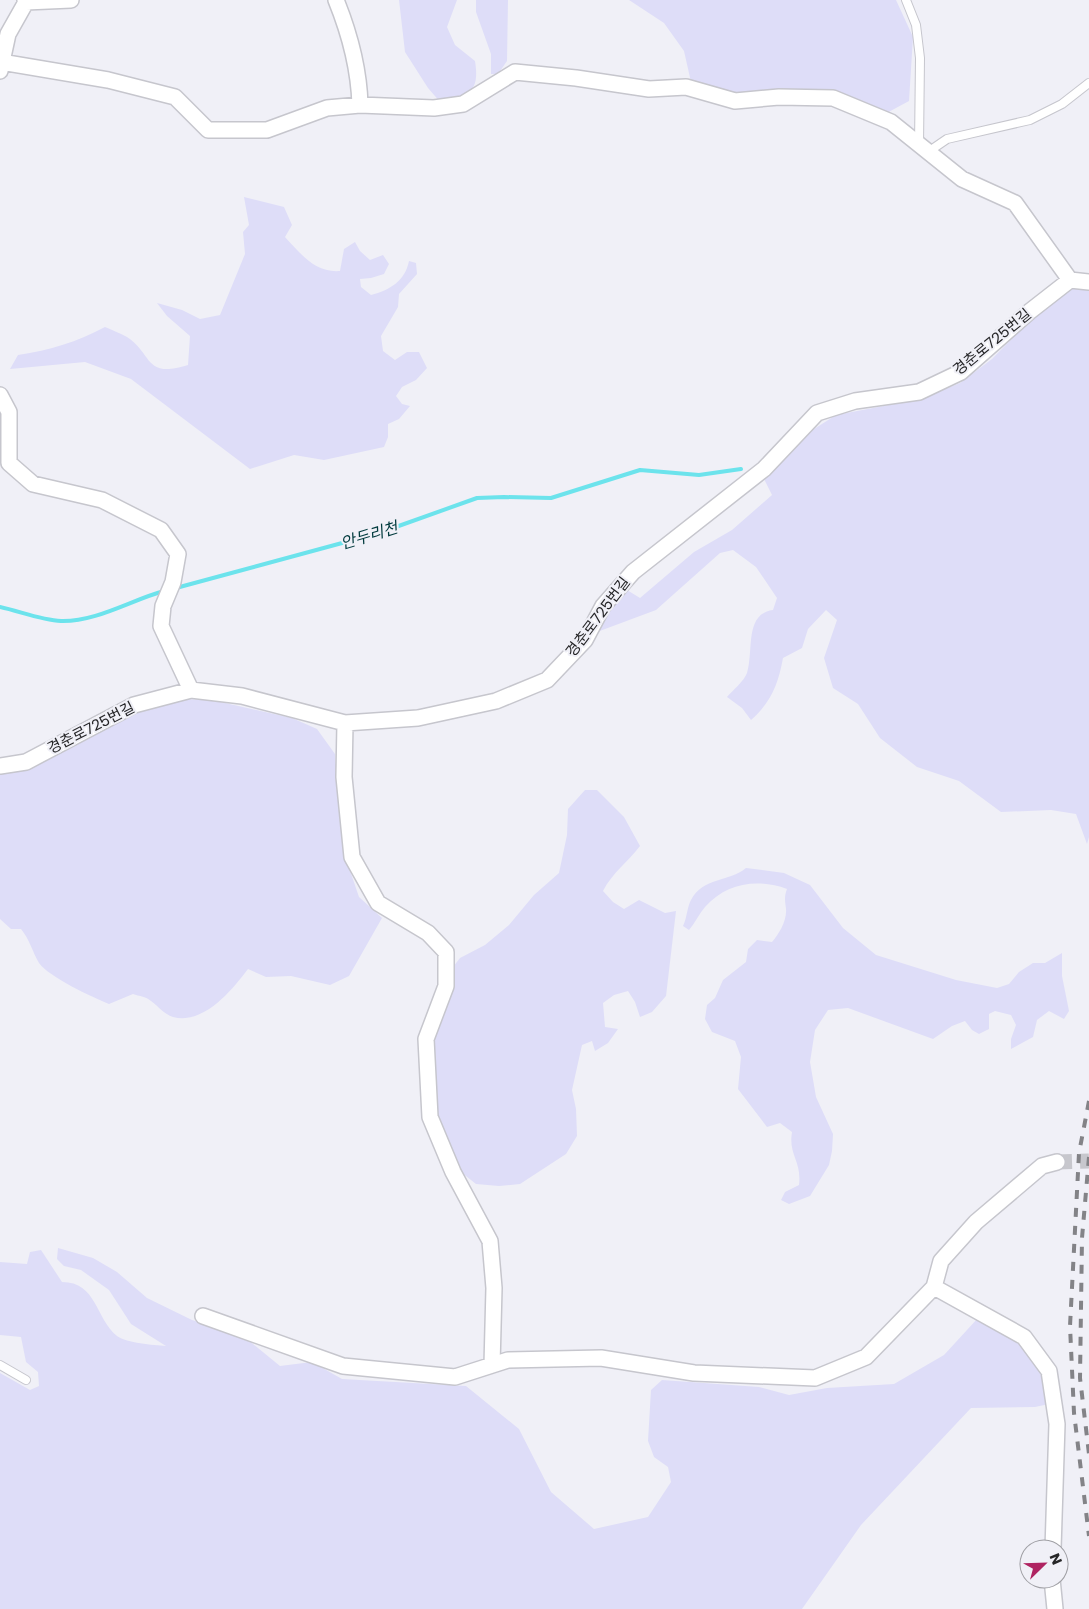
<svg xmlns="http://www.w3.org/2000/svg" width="1089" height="1609" viewBox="0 0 1089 1609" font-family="Poppins,'Noto Sans KR',sans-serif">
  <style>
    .green { fill: #deddf8 }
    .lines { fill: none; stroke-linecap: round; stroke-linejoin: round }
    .stream { stroke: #6ce3ec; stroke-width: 4 }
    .minor-tunnel { stroke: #c7c7cd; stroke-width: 15; stroke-dasharray: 15 8; stroke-linecap: butt }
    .service-casing { stroke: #c6c6cd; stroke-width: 10 }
    .minor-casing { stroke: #c6c6cd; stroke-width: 18 }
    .service { stroke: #fff; stroke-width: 8 }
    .minor { stroke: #fff; stroke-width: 15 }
    .rail { stroke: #838387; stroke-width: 4; stroke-dasharray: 9 9; stroke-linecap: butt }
    .labels { text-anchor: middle; stroke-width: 4; stroke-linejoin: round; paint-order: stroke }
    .street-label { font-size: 15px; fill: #252527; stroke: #f0f0f7 }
    .water-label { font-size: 16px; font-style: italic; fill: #003a3d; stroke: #f0f0f7 }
  </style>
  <rect width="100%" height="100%" fill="#f0f0f7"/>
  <path class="green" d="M399,0H457L447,27L455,45L475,61C480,92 469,96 441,103L428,88L405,52Z
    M476,0H508L507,61L498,74H491V54L476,12Z
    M629,0H896L913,37L909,101L883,115L828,90L748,93L743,98L691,82L684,51L664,23Z
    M244,197L284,207L292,225L285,237C301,254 315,273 340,271L344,249L355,242L360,251L370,260L383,255L389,264L384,274L371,278L360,279L361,287L371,295C390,290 405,281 409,261L416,263L417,274L399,294L398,307L381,336L383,351L395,360L407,352H419L427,368L416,380L402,387L396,396L402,404L410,406L399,419L388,424V437L384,447L324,460L294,455L250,469L131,379L85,362L10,369L18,355C50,350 77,342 105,327C112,330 120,333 127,337C153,354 144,379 188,365L190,336L167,316L157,303L182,310L200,319L220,315L245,254L243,232L249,225Z
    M1075,285L1089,288V837L1087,844L1076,814L1051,810L1001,812L959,781L917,767L880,738L858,704L833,688L824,658L837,620L826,610L808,629L802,648L783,658C778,685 771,702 751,720L742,708L727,697C733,690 744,681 747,673C754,651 744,614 773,610L777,598L756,567L733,550L720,553L656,610L597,632L600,622L627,590L640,598L694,552L732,530L772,495L764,479L811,431L836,415L921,399L960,383L992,359L1052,298Z
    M182,699L212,700L292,718L317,729L335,754L343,850L359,897L382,918L349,976L330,985L291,976L266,977L248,969C232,990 204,1025 173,1017C164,1014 159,1007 151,1001C147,997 139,996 133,994L109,1004C92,997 49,977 39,963C32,951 30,940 21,929H11L0,919V771L125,716Z
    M585,790H597L624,817L640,846C628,862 612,873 603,891L613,902L624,909L639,900L665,913L676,911L666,996L652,1012L640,1017L635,1002L628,991L614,995L603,1003L605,1027L618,1029L608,1043L595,1051L592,1041L582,1045L572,1090L576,1109L577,1136L566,1154L520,1184L499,1186L476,1184L461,1172L444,1139L435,1103L429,1045L453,967L460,958L485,945L509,925L534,895L559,873L567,835L568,809Z
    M746,868L784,873L810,885L843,928L876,955L956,980L997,988L1009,984L1019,972L1033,963H1045L1062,953V976L1069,1011L1064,1019L1049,1011L1037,1020L1033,1037L1011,1049V1039L1016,1025L1011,1015L995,1011L989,1014V1029L979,1034L972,1030L965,1021L952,1026L933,1039L848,1008L828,1010L815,1030L810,1062L816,1097L833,1134L832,1151L829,1165L810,1196L789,1204L781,1200L785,1192L799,1185C802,1161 788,1155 792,1132L780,1123L767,1127L738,1089L741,1057L735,1041L712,1032L705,1019L707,1005L715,998L723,980L746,962L748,949L757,940L772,942C779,934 787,921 786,909C785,900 784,897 787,889C757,878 726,883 705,907C699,914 695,923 689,930L683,926C687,918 687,907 691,900C703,877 729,882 746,868Z
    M58,1248L93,1258L117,1272L147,1298L192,1320L242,1335L280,1366L312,1362L342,1379L466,1386L519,1429L551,1492L594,1529L648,1517L671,1482L668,1467L654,1457L648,1441L651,1390L662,1380L759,1387L789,1395L827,1388L894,1384L944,1355L978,1318L1014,1336L1040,1373L1049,1404L1035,1407L971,1408L861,1525L802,1609H0V1373L30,1390L39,1386L38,1372L26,1362L21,1337L0,1335V1262L27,1264L30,1252L41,1250L62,1282C97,1282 95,1318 117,1336C127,1343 153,1345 166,1346L131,1324L109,1290L81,1270L64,1266L57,1259Z"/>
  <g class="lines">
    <path class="stream" d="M176,588L379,533L477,498L504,497L551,498L640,470L699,475L741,469
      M0,607C19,611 41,620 61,621C96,622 131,600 164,591"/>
    <path class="minor-tunnel" d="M1057,1162L1089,1161"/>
    <defs>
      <path id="service" d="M906,0L916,25L920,58L919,145
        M928,152L947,139L1030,120L1062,104L1089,83
        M0,1365L26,1380"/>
      <path id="minor" d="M336,0C349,32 359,70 360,105
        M26,2L71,0
        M1,62L108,80L175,97L208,130H267L327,108L360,105L434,108L463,104L515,72L576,78L649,89L686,87L735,101L779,97L833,98L891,122L962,179L1015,203L1070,280L1089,282
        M0,71L8,34L26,2L25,0
        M0,395L9,412V463L33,484L102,500L161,530L178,554L173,582L163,606L161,626L191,690
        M345,723L344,777L352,857L378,903L428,933L446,952V986L426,1039L430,1117L453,1172L490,1241L494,1288L492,1365
        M0,766L26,762L134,705L191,690L242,696L345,723L418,718L496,701L547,680L585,640L603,606L633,572L764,469L817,413L855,401L919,392L961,372L1029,312L1070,280
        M934,1287L1024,1337L1049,1371L1057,1424L1053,1549
        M203,1316L343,1366L455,1377L508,1360L601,1358L694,1373L815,1378L866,1357L934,1287L941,1261L976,1222L1042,1166L1057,1162
        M1052,1579L1055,1609"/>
    </defs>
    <use href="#service" class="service-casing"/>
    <use href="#minor" class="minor-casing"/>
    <use href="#service" class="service"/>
    <use href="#minor" class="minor"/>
    <path class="rail" d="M1089,1101L1079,1153L1070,1326L1074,1413L1089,1536
      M1089,1157L1082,1238L1080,1378L1089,1454"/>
  </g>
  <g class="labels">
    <g class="street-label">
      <text transform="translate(992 342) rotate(-39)" y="5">경춘로725번길</text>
      <text transform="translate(598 617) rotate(-53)" y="5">경춘로725번길</text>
      <text transform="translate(91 728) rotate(-27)" y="5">경춘로725번길</text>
    </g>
    <g class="water-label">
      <text transform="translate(369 535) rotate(-17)" y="6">안두리천</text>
    </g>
  </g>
  <g transform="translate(1044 1564) rotate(67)"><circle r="24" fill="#f0f0f7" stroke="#9f9fa4"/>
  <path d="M0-4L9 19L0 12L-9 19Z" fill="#af2361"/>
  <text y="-8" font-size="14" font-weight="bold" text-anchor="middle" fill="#252527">N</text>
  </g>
</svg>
